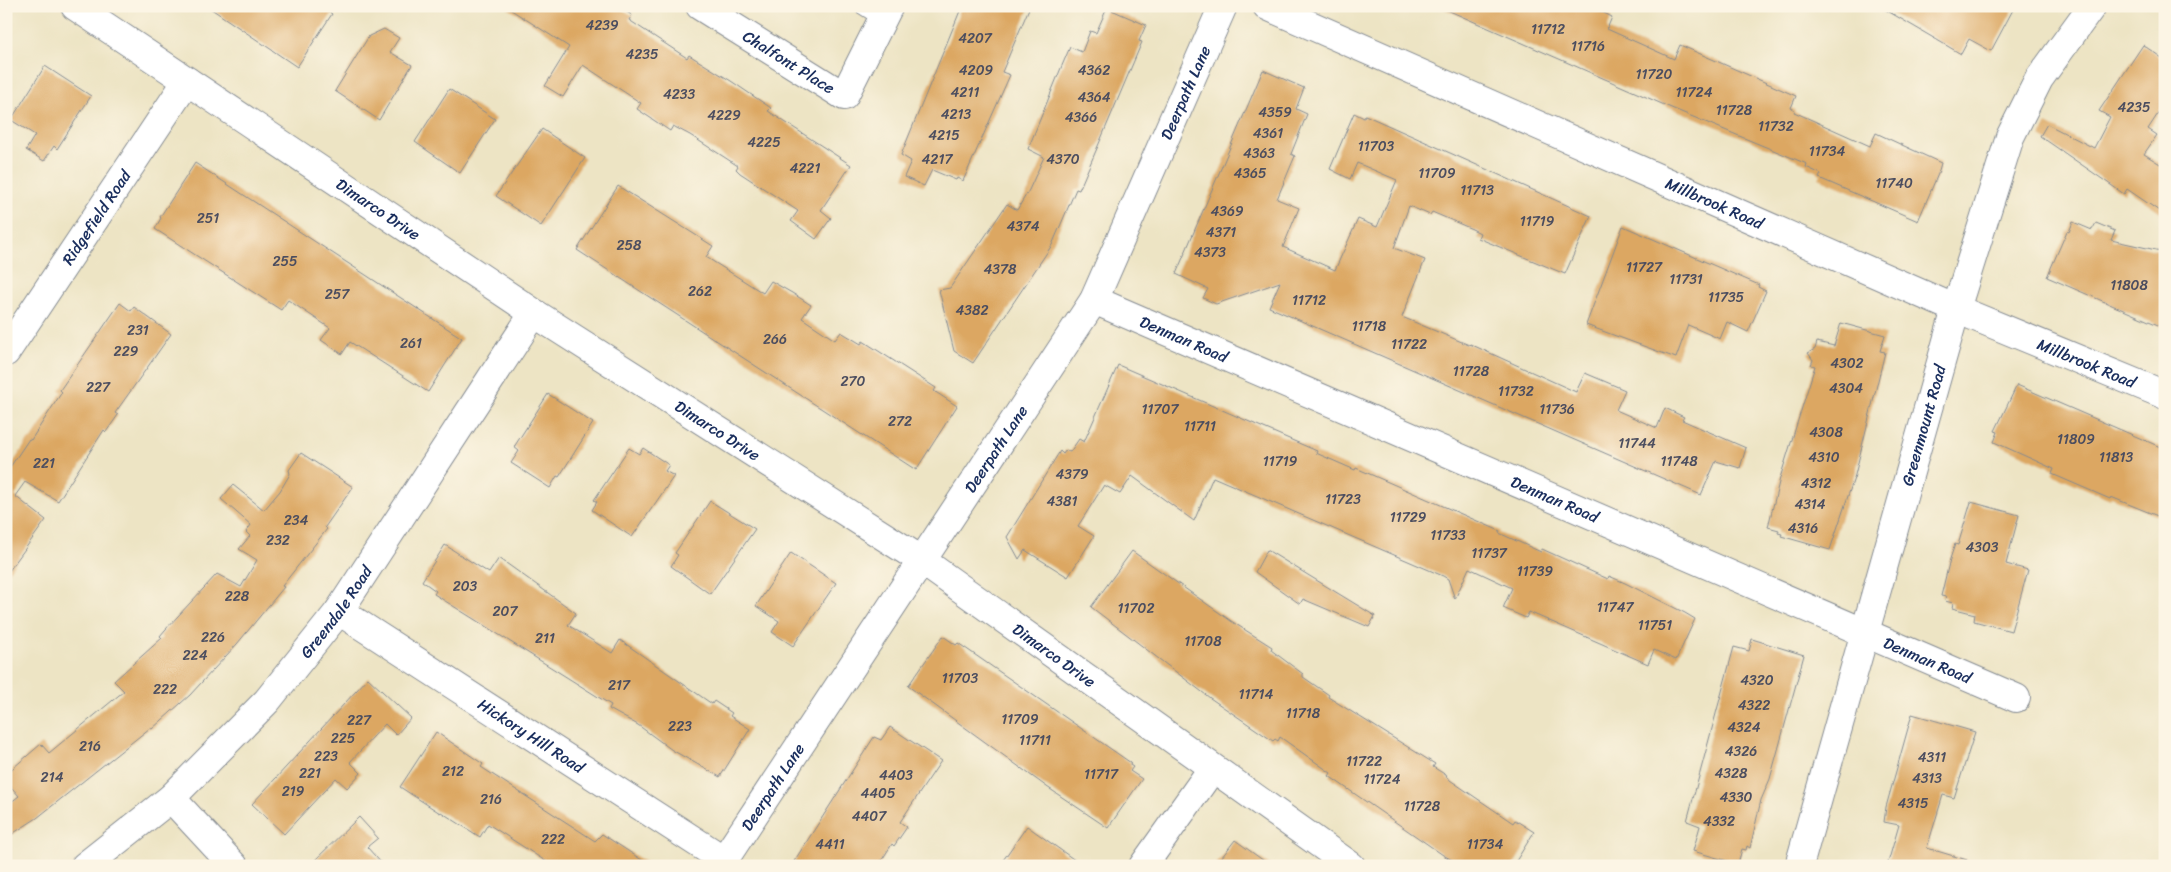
<svg xmlns="http://www.w3.org/2000/svg" width="2171" height="872" viewBox="0 0 2171 872" font-family="Sriracha,sans-serif">
  <style>
    .building { fill: #dca762 }
    .lines { fill: none; stroke-linecap: round; stroke-linejoin: round }
    .service-casing { stroke: #848a91; stroke-width: 16 }
    .minor-casing { stroke: #848a91; stroke-width: 30 }
    .service { stroke: #fff; stroke-width: 14 }
    .minor { stroke: #fff; stroke-width: 28 }
    .labels { text-anchor: middle; stroke-width: 4; stroke-linejoin: round; paint-order: stroke }
    .number-label { font-size: 14px; fill: #4b4d5f }
    .street-label { font-size: 16px; fill: #1b2f5e; stroke: #fcf5e5 }
  </style>
  <rect width="100%" height="100%" fill="#fcf5e5"/>
  <filter id="ink" filterUnits="userSpaceOnUse"><feTurbulence type="fractalNoise" baseFrequency=".02" numOctaves="2"/><feDisplacementMap in="SourceGraphic" scale="10" xChannelSelector="R" yChannelSelector="G"/><feConvolveMatrix kernelMatrix="1 2 1 2 8 2 1 2 1" color-interpolation-filters="sRGB"/></filter>
  <filter id="wash" filterUnits="userSpaceOnUse"><feTurbulence type="fractalNoise" baseFrequency=".0096" numOctaves="4" result="noise"/><feDisplacementMap in="SourceGraphic" scale="20" xChannelSelector="R" yChannelSelector="G"/><feGaussianBlur stdDeviation="1.12" result="paint"/><feColorMatrix in="noise" values="0 0 0 0 0 0 0 0 0 0 0 0 0 0 0 0 0 1.4 0 .05"/><feComposite in="paint" operator="in"/></filter>
  <g filter="url(#wash)">
    <rect width="100%" height="100%" fill="#ede4c4"/>
    <g id="blocks">
      <path class="building" d="M207,6H321L332,14L297,67Z
        M505,6H616L632,15L629,20L687,58L689,55L731,81L771,108L768,111L851,165L821,210L831,218L816,239L791,221L798,211L740,173L736,169L738,166L690,135L673,126L670,131L637,109L641,103L583,65L563,97L545,86L569,47Z
        M962,6H1030L1002,72L1010,75L963,181L957,178L956,180L932,170L924,186L904,177L911,161L901,155Z
        M1438,6H1590L1612,17L1607,29L1674,59L1680,45L1796,96L1791,108L1795,110L1794,112L1870,146L1876,133L1941,163L1938,174L1918,221L1819,178L1821,174L1806,167L1807,164L1669,107Z
        M1879,6H2015L1991,51L1969,39L1961,54Z
        M1107,8L1146,25L1139,41L1142,42L1098,146L1079,190L1076,189L1052,245L973,363L954,351L939,290L950,288L1007,204L1017,210L1029,190L1044,157L1028,149L1061,68L1070,47L1082,52L1090,31L1096,33Z
        M384,29L399,38L390,52L412,65L379,120L335,91L369,36Z
        M2143,45L2165,60V103L2148,129L2157,135L2144,154L2165,167V215L2127,189L2124,194L2040,136L2047,124L2094,148L2110,117L2099,111Z
        M45,66L91,96L57,149L54,146L44,161L26,150L35,135L11,120Z
        M1263,70L1304,88L1296,109L1307,114L1291,154L1295,156L1277,199L1299,208L1283,247L1335,270L1358,219L1377,227L1397,180L1357,163L1350,179L1330,169L1354,113L1364,118L1365,115L1591,216L1565,274L1478,238L1480,233L1472,229L1432,212L1430,215L1409,206L1394,248L1425,260L1402,317L1469,345L1470,344L1576,392L1585,373L1625,390L1616,410L1657,428L1665,408L1684,417L1682,420L1746,448L1740,468L1716,461L1701,495L1269,307L1280,282L1216,304L1203,298L1208,289L1176,274Z
        M449,89L495,119L460,173L415,142Z
        M542,129L585,158L541,226L496,196Z
        M195,163L462,338L428,392L350,342L342,354L321,340L330,328L288,300L281,310L155,229L161,218L160,217Z
        M618,186L713,246L706,257L763,293L771,281L792,293L811,305L802,318L835,340L841,332L861,344L863,341L936,388L934,391L957,406L916,470L577,250Z
        M2073,222L2092,230L2096,223L2115,231L2111,240L2165,252V328L2047,277L2067,231L2069,232Z
        M1623,226L1759,285L1758,287L1766,291L1748,332L1727,322L1720,339L1688,325L1676,358L1586,325Z
        M120,303L131,311L134,307L171,334L115,413L118,415L106,432L104,430L58,501L25,482L15,496L46,520L6,575V473L29,439L31,440L62,392L60,390Z
        M1841,323L1885,335L1880,351L1885,352L1855,475L1830,550L1781,536L1782,534L1778,533L1779,530L1768,527L1780,478L1815,366L1811,365L1813,360L1808,353L1815,349L1817,342L1834,346Z
        M1118,365L1317,451L1316,453L1355,470L1356,468L1475,520L1500,531L1499,533L1541,552L1542,549L1608,579L1609,576L1625,583L1685,613L1695,619L1676,660L1654,650L1648,664L1529,612L1526,618L1503,608L1512,588L1469,568L1455,599L1448,579L1443,576L1213,477L1194,521L1132,476L1120,494L1104,485L1078,526L1094,536L1068,577L1025,550L1019,559L1007,537L1060,451L1063,454L1066,450L1070,452L1079,439L1084,442Z
        M2017,385L2165,449V519L2111,497L2110,499L2052,474L2054,469L1994,442L1998,432L1995,431Z
        M548,394L593,423L559,477L557,476L550,488L511,463L519,451L514,447Z
        M629,448L639,454L643,448L669,465L665,471L674,476L632,537L592,510L597,502L594,500Z
        M301,453L353,487L325,527L327,529L282,586L284,587L237,644L190,695L152,729L150,728L37,818L6,838V806L19,796L6,781V774L41,744L49,753L124,691L114,681L162,638L160,636L165,630L217,574L241,587L257,560L239,549L250,536L246,532L251,525L221,499L233,485L264,510L280,491L290,474L289,470Z
        M710,501L755,529L710,594L671,566L678,555L675,553Z
        M1971,502L2019,515L2006,564L2028,570L2011,631L1974,621L1975,614L1952,608L1953,603L1945,601L1946,597L1941,596L1950,559L1955,544L1958,545Z
        M445,545L489,573L499,558L576,613L568,625L612,653L620,640L712,704L714,701L732,713L730,716L750,729L720,777L672,750L638,725L609,709L611,705L434,594L436,591L422,581Z
        M1267,550L1375,616L1369,627L1303,599L1300,604L1255,572Z
        M1132,551L1231,621L1272,647L1271,650L1303,674V677L1329,695L1328,697L1435,764L1433,767L1446,775L1447,778L1513,823L1515,820L1534,832L1513,866H1463L1443,855L1329,776L1331,773L1280,737L1278,741L1275,739L1273,741L1210,698L1091,607Z
        M791,553L836,583L793,646L772,632L779,621L756,606Z
        M943,636L956,645L958,643L1131,763L1130,765L1133,767L1130,771L1142,779L1108,828L1047,787L908,686Z
        M1752,639L1804,655L1770,779L1761,800L1750,848L1747,846L1746,850L1742,849L1738,864L1693,851L1700,826L1687,821L1734,647L1749,651Z
        M368,678L411,718L396,735L385,724L350,762L361,773L347,788L336,778L284,834L252,804Z
        M1912,714L1975,732L1954,798L1943,795L1927,848L1967,860L1966,866H1887L1899,825L1884,822L1886,807Z
        M890,727L941,761L900,822L907,827L894,846L892,844L878,866H791L874,737L881,740Z
        M436,732L483,764L481,767L595,841L602,834L651,866H553L488,824L480,837L441,812L440,813L400,787Z
        M359,817L378,838L367,847L384,866H309Z
        M1027,826L1083,866H999Z
        M1235,840L1271,866H1215Z"/>
    </g>
  </g>
  <g filter="url(#ink)">
    <use href="#blocks" fill-opacity="0" stroke="#848a91" stroke-width="1"/>
    <g class="lines">
      <defs>
        <path id="service" d="M861,6L883,20"/>
        <g id="minor">
          <path id="s1" d="M75,6L534,313L921,560L1351,866"/>
          <path id="s2" d="M700,6L844,96L889,6"/>
          <path id="s3" d="M1267,6L1956,309L2165,395"/>
          <path id="s4" d="M1094,300L2016,698"/>
          <path id="s5" d="M6,352L187,81"/>
          <path id="s6" d="M339,611L724,860"/>
          <path d="M171,798L234,866"/>
          <path id="s7" d="M85,866L171,798L267,701L339,611L534,313"/>
          <path id="s8" d="M720,866L1094,300L1223,6"/>
          <path d="M1143,866L1212,769"/>
          <path id="s9" d="M1799,866L1956,309L2010,137L2039,79L2092,6"/>
        </g>
      </defs>
      <use href="#service" class="service-casing"/>
      <use href="#minor" class="minor-casing"/>
      <use href="#service" class="service"/>
      <use href="#minor" class="minor"/>
    </g>
  </g>
  <g class="labels">
    <g class="number-label">
      <text x="602" y="30">4239</text>
      <text x="1548" y="34">11712</text>
      <text x="975" y="43">4207</text>
      <text x="1588" y="51">11716</text>
      <text x="642" y="59">4235</text>
      <text x="976" y="75">4209</text>
      <text x="1094" y="75">4362</text>
      <text x="1654" y="79">11720</text>
      <text x="965" y="97">4211</text>
      <text x="1694" y="97">11724</text>
      <text x="679" y="99">4233</text>
      <text x="1094" y="102">4364</text>
      <text x="2134" y="112">4235</text>
      <text x="1734" y="115">11728</text>
      <text x="1275" y="117">4359</text>
      <text x="956" y="119">4213</text>
      <text x="724" y="120">4229</text>
      <text x="1081" y="122">4366</text>
      <text x="1776" y="131">11732</text>
      <text x="1268" y="138">4361</text>
      <text x="944" y="140">4215</text>
      <text x="764" y="147">4225</text>
      <text x="1376" y="151">11703</text>
      <text x="1827" y="156">11734</text>
      <text x="1259" y="158">4363</text>
      <text x="937" y="164">4217</text>
      <text x="1063" y="164">4370</text>
      <text x="805" y="173">4221</text>
      <text x="1250" y="178">4365</text>
      <text x="1437" y="178">11709</text>
      <text x="1894" y="188">11740</text>
      <text x="1477" y="195">11713</text>
      <text x="1227" y="216">4369</text>
      <text x="208" y="223">251</text>
      <text x="1537" y="226">11719</text>
      <text x="1023" y="231">4374</text>
      <text x="1221" y="237">4371</text>
      <text x="629" y="250">258</text>
      <text x="1210" y="257">4373</text>
      <text x="285" y="266">255</text>
      <text x="1644" y="272">11727</text>
      <text x="1000" y="274">4378</text>
      <text x="1686" y="284">11731</text>
      <text x="2129" y="290">11808</text>
      <text x="700" y="296">262</text>
      <text x="337" y="299">257</text>
      <text x="1726" y="302">11735</text>
      <text x="1309" y="305">11712</text>
      <text x="972" y="315">4382</text>
      <text x="1369" y="331">11718</text>
      <text x="138" y="335">231</text>
      <text x="775" y="344">266</text>
      <text x="411" y="348">261</text>
      <text x="1409" y="349">11722</text>
      <text x="126" y="356">229</text>
      <text x="1847" y="368">4302</text>
      <text x="1471" y="376">11728</text>
      <text x="853" y="386">270</text>
      <text x="98" y="392">227</text>
      <text x="1846" y="393">4304</text>
      <text x="1516" y="396">11732</text>
      <text x="1160" y="414">11707</text>
      <text x="1557" y="414">11736</text>
      <text x="900" y="426">272</text>
      <text x="1200" y="431">11711</text>
      <text x="1826" y="437">4308</text>
      <text x="2076" y="444">11809</text>
      <text x="1637" y="448">11744</text>
      <text x="1824" y="462">4310</text>
      <text x="2116" y="462">11813</text>
      <text x="1280" y="466">11719</text>
      <text x="1679" y="466">11748</text>
      <text x="44" y="468">221</text>
      <text x="1072" y="479">4379</text>
      <text x="1816" y="488">4312</text>
      <text x="1343" y="504">11723</text>
      <text x="1062" y="506">4381</text>
      <text x="1810" y="509">4314</text>
      <text x="1408" y="522">11729</text>
      <text x="296" y="525">234</text>
      <text x="1803" y="533">4316</text>
      <text x="1448" y="540">11733</text>
      <text x="278" y="545">232</text>
      <text x="1982" y="552">4303</text>
      <text x="1489" y="558">11737</text>
      <text x="1535" y="576">11739</text>
      <text x="465" y="591">203</text>
      <text x="237" y="601">228</text>
      <text x="1615" y="612">11747</text>
      <text x="1136" y="613">11702</text>
      <text x="505" y="616">207</text>
      <text x="1655" y="630">11751</text>
      <text x="213" y="642">226</text>
      <text x="545" y="643">211</text>
      <text x="1203" y="646">11708</text>
      <text x="195" y="660">224</text>
      <text x="960" y="683">11703</text>
      <text x="1757" y="685">4320</text>
      <text x="619" y="690">217</text>
      <text x="165" y="694">222</text>
      <text x="1256" y="699">11714</text>
      <text x="1754" y="710">4322</text>
      <text x="1303" y="718">11718</text>
      <text x="1020" y="724">11709</text>
      <text x="359" y="725">227</text>
      <text x="680" y="731">223</text>
      <text x="1744" y="732">4324</text>
      <text x="343" y="743">225</text>
      <text x="1035" y="745">11711</text>
      <text x="90" y="751">216</text>
      <text x="1741" y="756">4326</text>
      <text x="326" y="761">223</text>
      <text x="1932" y="762">4311</text>
      <text x="1364" y="766">11722</text>
      <text x="453" y="776">212</text>
      <text x="310" y="778">221</text>
      <text x="1731" y="778">4328</text>
      <text x="1101" y="779">11717</text>
      <text x="896" y="780">4403</text>
      <text x="52" y="782">214</text>
      <text x="1927" y="783">4313</text>
      <text x="1382" y="784">11724</text>
      <text x="293" y="796">219</text>
      <text x="878" y="798">4405</text>
      <text x="1736" y="802">4330</text>
      <text x="491" y="804">216</text>
      <text x="1913" y="808">4315</text>
      <text x="1422" y="811">11728</text>
      <text x="869" y="821">4407</text>
      <text x="1719" y="826">4332</text>
      <text x="553" y="844">222</text>
      <text x="830" y="849">4411</text>
      <text x="1485" y="849">11734</text>
    </g>
    <g class="street-label">
      <text dy="6" stroke="none"><textPath href="#s2" startOffset="105">Chalfont Place</textPath></text>
      <text dy="6" stroke="none"><textPath href="#s8" startOffset="905">Deerpath Lane</textPath></text>
      <text dy="6" stroke="none"><textPath href="#s3" startOffset="489">Millbrook Road</textPath></text>
      <text dy="6" stroke="none"><textPath href="#s1" startOffset="365">Dimarco Drive</textPath></text>
      <text dy="6" stroke="none"><textPath href="#s5" startOffset="162">Ridgefield Road</textPath></text>
      <text dy="6" stroke="none"><textPath href="#s4" startOffset="98">Denman Road</textPath></text>
      <text dy="6" stroke="none"><textPath href="#s3" startOffset="894">Millbrook Road</textPath></text>
      <text dy="6" stroke="none"><textPath href="#s9" startOffset="458">Greenmount Road</textPath></text>
      <text dy="6" stroke="none"><textPath href="#s1" startOffset="770">Dimarco Drive</textPath></text>
      <text dy="6" stroke="none"><textPath href="#s8" startOffset="500">Deerpath Lane</textPath></text>
      <text dy="6" stroke="none"><textPath href="#s4" startOffset="502">Denman Road</textPath></text>
      <text dy="6" stroke="none"><textPath href="#s7" startOffset="359">Greendale Road</textPath></text>
      <text dy="6" stroke="none"><textPath href="#s1" startOffset="1175">Dimarco Drive</textPath></text>
      <text dy="6" stroke="none"><textPath href="#s4" startOffset="908">Denman Road</textPath></text>
      <text dy="6" stroke="none"><textPath href="#s6" startOffset="229">Hickory Hill Road</textPath></text>
      <text dy="6" stroke="none"><textPath href="#s8" startOffset="95">Deerpath Lane</textPath></text>
    </g>
  </g>
  <rect width="2171" height="872" fill="none" stroke="#fcf5e5" stroke-width="25"/>
</svg>
